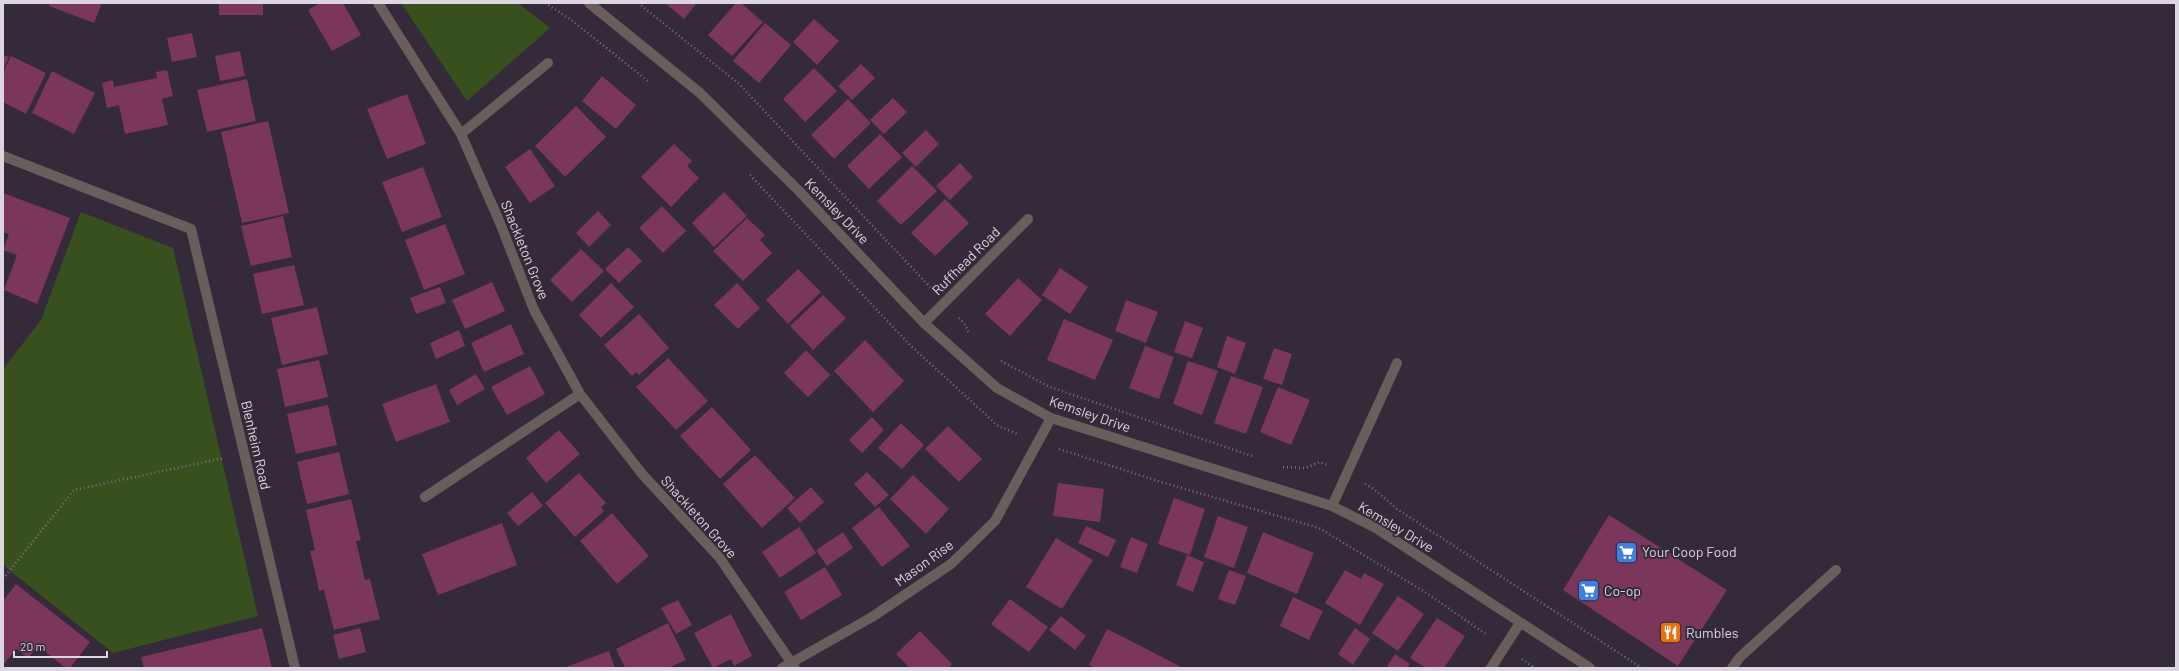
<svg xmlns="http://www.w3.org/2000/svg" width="2179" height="671" viewBox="0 0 2179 671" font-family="Barlow,sans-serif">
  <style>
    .green { fill: #384f1e }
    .building { fill: #7a375b }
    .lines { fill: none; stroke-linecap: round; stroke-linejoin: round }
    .path { stroke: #7b7380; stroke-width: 2.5; stroke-dasharray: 1 3; stroke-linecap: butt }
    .minor { stroke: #695e5c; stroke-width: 10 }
    .labels { text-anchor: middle; stroke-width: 4; stroke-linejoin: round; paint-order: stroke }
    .street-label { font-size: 14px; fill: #dcd6e0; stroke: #342a3a }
    .poi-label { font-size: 14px; fill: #dcd6e0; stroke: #342a3a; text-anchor: start }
  </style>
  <rect width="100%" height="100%" fill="#342a3a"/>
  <path class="green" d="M401,3H518L550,28L467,101Z
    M81,212L173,248L258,616L113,653L3,565V369L41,320Z"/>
  <path class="building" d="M50,3H102L94,23L49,6Z
    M219,3H263V15H219Z
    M320,3H343L361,35L332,51L308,10Z
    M665,3H697L684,19Z
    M736,3H741L763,22L732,56L708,35Z
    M814,19L839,41L817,65L793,42Z
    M765,23L791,45L759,83L733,61Z
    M192,33L197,57L172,62L167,38Z
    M240,51L245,76L220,81L215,56Z
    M3,55L9,57L3,70Z
    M11,56L46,73L26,114L3,102V73Z
    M861,64L875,78L852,100L838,86Z
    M814,68L837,91L805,122L783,99Z
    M167,70L173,96L162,99L168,125L125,134L119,105L107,108L102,83L113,80L114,87L157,78L156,72Z
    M52,71L95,93L74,134L32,113Z
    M602,76L636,105L616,129L582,101Z
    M247,79L256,121L207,132L197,90Z
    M407,94L426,144L387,159L367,109Z
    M893,98L907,112L884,134L870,120Z
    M848,99L871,123L834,159L811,135Z
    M576,106L606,137L565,177L535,146Z
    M268,121L289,213L242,223L221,132Z
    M926,130L939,144L916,167L902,153Z
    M880,134L902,157L869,189L847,166Z
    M674,144L692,161L687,166L699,178L671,207L641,177Z
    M530,149L555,186L530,203L505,167Z
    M960,163L973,177L950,200L936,186Z
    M912,166L937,191L901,225L877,201Z
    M423,167L442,217L402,232L382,182Z
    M724,192L747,216L714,247L692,223Z
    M3,193L70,218L37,304L4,290L17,255L3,250L9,234L3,232Z
    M945,199L969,223L935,256L911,233Z
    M662,206L686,231L663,253L639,228Z
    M598,211L611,225L589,247L576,233Z
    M283,216L292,257L251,266L241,226Z
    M747,218L765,235L760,240L772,253L743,281L713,251Z
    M445,224L465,274L424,290L405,240Z
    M628,247L642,261L619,283L605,269Z
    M581,249L604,271L572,302L550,280Z
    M294,265L304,305L262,314L253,274Z
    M1060,268L1088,287L1070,314L1042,295Z
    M798,269L821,292L788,324L766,300Z
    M1018,278L1042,300L1010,336L985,314Z
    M492,282L505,311L465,329L452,300Z
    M611,283L634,307L601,338L579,315Z
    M737,283L760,308L738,329L714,305Z
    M440,287L446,303L416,314L410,298Z
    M823,295L846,318L813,350L790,326Z
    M1126,300L1158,312L1146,343L1115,331Z
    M317,307L328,354L282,365L271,318Z
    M639,314L669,348L639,375L636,372L632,376L604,345Z
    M1064,319L1113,340L1095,380L1047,360Z
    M1185,321L1203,328L1192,358L1174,352Z
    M511,324L524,354L484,372L471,343Z
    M459,330L465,346L436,359L430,343Z
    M1227,336L1246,343L1235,374L1217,367Z
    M865,340L904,381L873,412L834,371Z
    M1145,346L1174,357L1159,399L1129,388Z
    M1274,348L1292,354L1282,385L1263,379Z
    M806,350L830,375L808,397L784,373Z
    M668,358L708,401L676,430L636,387Z
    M319,360L328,397L285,407L277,369Z
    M1188,361L1218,371L1202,415L1173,404Z
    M530,366L545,394L507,415L491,387Z
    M476,374L485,389L457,405L449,390Z
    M1231,376L1263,387L1246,434L1214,423Z
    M436,384L450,422L396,442L382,404Z
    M1278,387L1310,400L1291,445L1260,432Z
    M328,405L337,445L296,454L287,414Z
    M712,407L751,450L720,479L680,436Z
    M872,417L884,430L862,453L849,440Z
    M901,423L924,445L902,469L878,448Z
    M948,426L982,459L959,482L925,449Z
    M559,430L580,454L546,483L526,458Z
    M339,452L349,494L307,504L297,462Z
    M755,455L795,498L762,528L723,484Z
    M867,472L889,495L875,507L854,484Z
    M579,473L606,503L601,507L604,511L575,537L545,503Z
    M913,475L949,509L926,534L890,499Z
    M1058,483L1104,489L1100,522L1053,516Z
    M811,487L824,502L800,523L787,508Z
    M532,492L543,506L518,526L507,513Z
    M1174,498L1205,509L1190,555L1158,544Z
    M351,499L361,540L356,541L365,580L370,579L380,619L334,630L324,590L319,591L315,571L310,551L315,550L306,510Z
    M879,507L910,546L882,567L852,528Z
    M612,513L649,556L617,584L580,541Z
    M1609,515L1727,590L1678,666L1563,590Z
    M1218,516L1248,527L1234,568L1204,557Z
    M502,523L517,565L438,595L422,554Z
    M1086,526L1116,540L1108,557L1078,543Z
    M799,527L816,553L780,578L762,552Z
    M843,532L853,548L827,566L816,550Z
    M1263,532L1314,553L1297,594L1247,573Z
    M1131,537L1148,544L1137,573L1120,567Z
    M1056,538L1093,560L1062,609L1026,587Z
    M1187,555L1204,562L1193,592L1176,585Z
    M825,567L842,595L801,620L784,592Z
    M1229,570L1246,576L1235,605L1218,599Z
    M1345,570L1361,579L1364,573L1384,584L1360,625L1325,603Z
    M16,584L90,642L70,668H66L38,646L28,658L16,649L3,665V601Z
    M1398,596L1424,614L1398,651L1372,633Z
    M1293,597L1323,611L1309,640L1280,626Z
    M1010,599L1048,627L1029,652L991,624Z
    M678,600L692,625L676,634L661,608Z
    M731,614L752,656L734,666L731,659L713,668L694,633Z
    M1061,616L1086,636L1075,650L1049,630Z
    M1437,618L1465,636L1444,668H1426L1410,658Z
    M668,623L686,660L668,668H625L616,649Z
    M262,628L272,668H144L141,657Z
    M360,628L366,652L339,659L333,635Z
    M1355,628L1370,639L1353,665L1338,654Z
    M1107,629L1129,640L1183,668H1095L1089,665Z
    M920,631L952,664L949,668H910L896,654Z
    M609,651L615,668H563Z
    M1395,654L1410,664L1407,668H1386Z"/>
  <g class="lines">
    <path class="path" d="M545,3L570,19L648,81
      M638,3L738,83L931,288
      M750,175L909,344L998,426L1018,434
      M959,318L964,323L969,333
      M1001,361L1050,387L1252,456
      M1059,449L1161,482L1319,528L1425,592L1487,635
      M1283,467L1305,468L1320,462L1327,465
      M1365,484L1374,489L1397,509L1642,668
      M3,579L74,490L224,458
      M1522,659L1535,668"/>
    <path class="minor" d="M378,3L461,134L500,223L534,310L580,394L643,475L719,557L795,668
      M589,3L700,93L799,191L924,323L997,388L1051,418L1332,506L1376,528L1590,668
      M461,134L548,63
      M3,156L191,229L295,668
      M924,323L1028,219
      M425,497L580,394
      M1332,506L1397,363
      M782,668L872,617L951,564L995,521L1051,418
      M1491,668L1520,623
      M1732,668L1740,657L1836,570"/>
  </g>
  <defs>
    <symbol id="supermarket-square" viewBox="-11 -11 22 22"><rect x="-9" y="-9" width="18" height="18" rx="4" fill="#3f7fe0" stroke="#342a3a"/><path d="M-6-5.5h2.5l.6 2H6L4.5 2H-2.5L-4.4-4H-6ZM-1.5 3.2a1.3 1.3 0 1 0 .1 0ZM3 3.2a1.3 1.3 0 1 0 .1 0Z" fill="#fff"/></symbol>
    <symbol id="restaurant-square" viewBox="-11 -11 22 22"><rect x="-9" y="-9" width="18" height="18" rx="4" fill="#e8710a" stroke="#342a3a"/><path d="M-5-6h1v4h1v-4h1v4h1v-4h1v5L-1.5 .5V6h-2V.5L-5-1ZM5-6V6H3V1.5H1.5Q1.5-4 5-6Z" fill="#fff"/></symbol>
  </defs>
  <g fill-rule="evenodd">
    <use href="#supermarket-square" x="1614" y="540" width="25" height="25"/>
    <use href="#supermarket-square" x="1576" y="578" width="25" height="25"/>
    <use href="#restaurant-square" x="1658" y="620" width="25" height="25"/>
  </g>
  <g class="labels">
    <g class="street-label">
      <text transform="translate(837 211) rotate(46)" y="5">Kemsley Drive</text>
      <text transform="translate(525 250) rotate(68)" y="5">Shackleton Grove</text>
      <text transform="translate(966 261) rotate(-45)" y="5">Ruffhead Road</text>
      <text transform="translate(1090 414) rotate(19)" y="5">Kemsley Drive</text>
      <text transform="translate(256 445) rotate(77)" y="5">Blenheim Road</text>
      <text transform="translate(699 517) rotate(48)" y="5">Shackleton Grove</text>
      <text transform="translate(1396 527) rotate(31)" y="5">Kemsley Drive</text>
      <text transform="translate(924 563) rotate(-36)" y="5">Mason Rise</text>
    </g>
    <g class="poi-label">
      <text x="1642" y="557">Your Coop Food</text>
      <text x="1604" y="596">Co-op</text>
      <text x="1686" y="638">Rumbles</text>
    </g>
  </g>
  <rect width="2179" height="671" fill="none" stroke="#dcd6e0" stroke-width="8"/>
  <path d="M14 651v6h93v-6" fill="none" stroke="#dcd6e0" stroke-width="2"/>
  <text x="20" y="651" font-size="12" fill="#dcd6e0" stroke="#342a3a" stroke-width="3" paint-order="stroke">20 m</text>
</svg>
